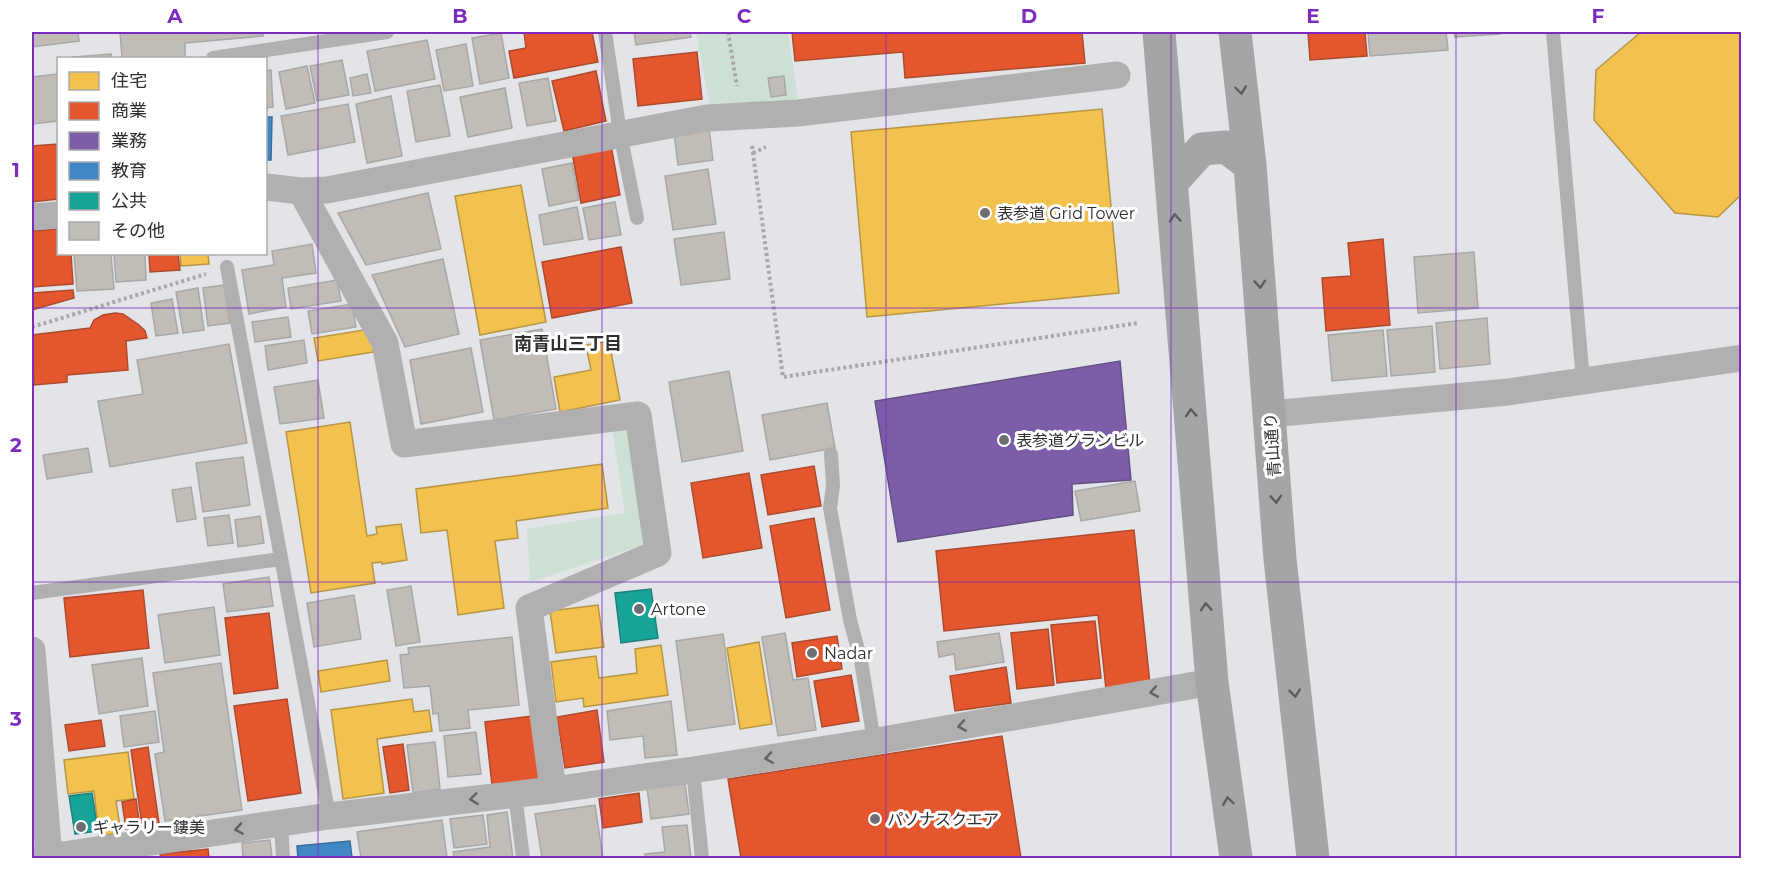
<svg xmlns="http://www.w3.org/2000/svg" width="1773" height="890" viewBox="0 0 1773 890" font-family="Montserrat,'Noto Sans JP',sans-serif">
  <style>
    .green { fill: #cde0d3 }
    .homes { fill: #f2c14e; stroke: #b79545; stroke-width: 1.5 }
    .shops { fill: #e4572e; stroke: #ad4b2f; stroke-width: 1.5 }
    .offices { fill: #7b5ea7; stroke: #645084; stroke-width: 1.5 }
    .schools { fill: #3f88c5; stroke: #3a6d99; stroke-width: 1.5 }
    .public { fill: #17a398; stroke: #1e8079; stroke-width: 1.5 }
    .building { fill: #c1bcb5; stroke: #a7a8a8; stroke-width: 1.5 }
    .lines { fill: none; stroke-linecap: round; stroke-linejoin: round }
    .path { stroke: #a8a8a9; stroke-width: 4; stroke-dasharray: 3 3; stroke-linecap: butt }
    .lane { stroke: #b1b0b1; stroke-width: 14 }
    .street { stroke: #b1b0b1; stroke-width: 27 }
    .highway { stroke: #a5a4a6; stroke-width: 33 }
    .oneway { stroke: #5d5d60 }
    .oneway2 { stroke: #626264 }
    .grid { fill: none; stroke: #7b2cbf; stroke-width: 1.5; stroke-opacity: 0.55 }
    .poi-dot { fill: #6c6e71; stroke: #fff; stroke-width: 2 }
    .labels { text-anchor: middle; stroke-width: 6; stroke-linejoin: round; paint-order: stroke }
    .poi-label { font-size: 16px; fill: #2d2e31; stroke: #fff; text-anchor: start }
    .street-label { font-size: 16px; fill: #2d2e31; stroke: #fff }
    .neighbourhood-label { font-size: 18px; font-weight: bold; fill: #2d2e31; stroke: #fff }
    .neatline { fill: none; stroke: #7b2cbf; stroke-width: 2 }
    .grid-label { font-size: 20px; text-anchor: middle; font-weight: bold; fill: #7b2cbf }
  </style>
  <rect width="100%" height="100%" fill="#e2e4e8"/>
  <path class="green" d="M696,32H788L798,99L710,107Z
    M629,428L643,545L530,582L527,529L625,513L612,429Z"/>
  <path class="homes" d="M1641,32H1742V194L1718,217L1675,213L1594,120L1596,70Z
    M1102,109L1119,293L867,317L851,132Z
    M521,185L546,322L480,335L455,196Z
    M180,254H208L209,264L181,266Z
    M370,329L374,352L318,361L314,338Z
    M609,341L620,400L560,412L554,377L591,370L586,345Z
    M350,422L367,536L377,534L376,527L401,524L407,560L382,564V562L372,563L375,583L311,593L286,432Z
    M602,464L608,508L516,521L518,538L495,541L504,608L458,615L447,530L421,533L416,489Z
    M598,605L604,647L556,653L550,611Z
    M759,642L772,724L740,729L727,648Z
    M661,645L668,695L584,707L583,698L556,702L551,662L596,656L599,678L637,673L635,649Z
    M387,660L390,681L321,692L318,671Z
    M412,699L414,712L429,710L432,731L377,739L384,793L343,799L331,710Z
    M128,752L134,799L116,801L121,833L99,836L94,791L68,794L64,760Z"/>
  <path class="shops" d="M524,32H592L598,62L514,78L509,51L526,48Z
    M792,32H1082L1085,63L905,78L903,52L795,61Z
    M1308,32H1365L1367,56L1310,60Z
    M697,52L702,99L638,106L633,59Z
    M596,71L606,121L564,131L552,81Z
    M58,144V199L32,202V146Z
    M611,145L620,195L581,203L572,152Z
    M58,229V254H71L73,284L32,287V231Z
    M1383,239L1390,325L1326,331L1322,278L1351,276L1348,243Z
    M621,247L632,303L552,318L542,262Z
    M149,254H178L180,270L150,272Z
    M73,290L74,298L32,310V293Z
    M115,313L123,314L139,325L145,331L147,338L126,341L128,370L67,375V382L34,385L32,335L90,328L94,320L103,315Z
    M814,466L821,506L768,515L761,475Z
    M749,473L762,548L703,558L691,483Z
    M814,518L830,610L786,618L770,526Z
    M1134,530L1150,684L1106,689L1098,615L944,631L936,551Z
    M143,590L149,648L70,657L64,598Z
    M269,613L278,688L234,694L225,618Z
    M1095,621L1101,678L1057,683L1051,625Z
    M1048,629L1054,685L1017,689L1011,633Z
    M837,636L842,669L797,677L792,643Z
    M1006,667L1011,703L955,711L950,676Z
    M851,675L859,721L822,727L814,681Z
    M287,699L301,793L248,801L234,706Z
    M597,710L604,762L565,768L557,717Z
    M532,716L539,780L492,785L485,722Z
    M101,720L105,746L69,751L65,725Z
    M1002,736L1021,858H741L728,779Z
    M403,744L409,790L390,793L383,747Z
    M148,747L159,823L142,825L131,750Z
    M639,793L642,822L603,828L599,799Z
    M136,799L140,827L126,829L122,802Z
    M208,849L209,858H161L160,854Z"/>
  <path class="offices" d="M1120,361L1131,480L1072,484L1073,515L898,542L875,401Z"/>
  <path class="schools" d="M266,117H272L271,160H266Z
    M350,841L352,858H298L297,846Z"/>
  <path class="public" d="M651,589L658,638L621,643L615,593Z
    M92,793L98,831L75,834L69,796Z"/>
  <path class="building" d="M32,32H78L79,41L32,47Z
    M120,32H263V36L185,43V58H122Z
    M634,32H690L691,37L636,45Z
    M1368,32H1446L1448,50L1370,56Z
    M1454,32H1500V34L1455,37Z
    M501,33L509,78L480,84L472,38Z
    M427,40L435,79L375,91L367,51Z
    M466,44L473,86L444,91L436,50Z
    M111,54L112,58H74L73,57Z
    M342,60L349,95L317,101L310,66Z
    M307,66L315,103L286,109L279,72Z
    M271,70L273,107L266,108V71Z
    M58,74V121L32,124V77Z
    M367,74L371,93L353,96L350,78Z
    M784,76L786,95L771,97L768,78Z
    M548,78L556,121L527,126L519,83Z
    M440,85L450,136L416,142L407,91Z
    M505,88L512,128L468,137L460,97Z
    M391,96L402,156L367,163L356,104Z
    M348,104L355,142L288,155L281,116Z
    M709,128L713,160L678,165L674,133Z
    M572,163L579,200L549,206L542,169Z
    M708,169L716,224L673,230L665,176Z
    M428,193L441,249L366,265L338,213Z
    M615,202L621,235L589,240L583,208Z
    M577,207L583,239L544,245L539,215Z
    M724,232L730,279L681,285L674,239Z
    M312,244L316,273L282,278L286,307L249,314L242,270L274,265L272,251Z
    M1474,252L1478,308L1418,313L1414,257Z
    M111,254L114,289L77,291L74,255Z
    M114,254H145L146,280L116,282Z
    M443,259L459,334L405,347L372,275Z
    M337,280L341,301L291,309L288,288Z
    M224,285L230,323L208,326L203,288Z
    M198,288L204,330L183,333L176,292Z
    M172,299L178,333L156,336L151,303Z
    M352,304L356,327L312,334L308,311Z
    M288,317L291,337L255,342L252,322Z
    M1487,318L1490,364L1440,369L1436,323Z
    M1432,326L1435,372L1391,376L1387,330Z
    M542,329L556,409L494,420L480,340Z
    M1383,330L1387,376L1332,381L1328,335Z
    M304,340L307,363L268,370L265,346Z
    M229,344L247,443L110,467L98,401L143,394L137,360Z
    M471,348L483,412L421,424L410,360Z
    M729,371L743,451L682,462L669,382Z
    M318,380L324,418L280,424L274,387Z
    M827,403L835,448L770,460L762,415Z
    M88,448L92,472L47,479L43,455Z
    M243,457L250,505L203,512L196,463Z
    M1135,481L1140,511L1081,521L1075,491Z
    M191,487L196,519L177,522L172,490Z
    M229,515L233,543L208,546L204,518Z
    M260,516L264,543L238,547L235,520Z
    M269,577L273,606L227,612L223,584Z
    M411,586L420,642L396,646L387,590Z
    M354,595L361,639L314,647L307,603Z
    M214,607L220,655L165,663L158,615Z
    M785,633L793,680L808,678L816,730L778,736L762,637Z
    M999,633L1004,662L956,670L954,654L939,657L937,642Z
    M723,634L735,724L688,731L676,641Z
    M512,637L519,705L468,710L470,728L440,731L438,713L433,714L430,686L404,688L400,655L409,654L408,648Z
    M142,658L148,706L99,714L92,665Z
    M221,663L242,810L165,821L155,754L164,752L153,673Z
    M671,701L677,755L645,758L643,736L610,740L607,711Z
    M155,711L159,742L124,747L120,716Z
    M476,732L481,774L448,777L444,736Z
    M435,742L440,789L413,793L407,745Z
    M685,783L689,814L651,819L647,788Z
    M595,805L603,858H542L535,814Z
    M507,812L513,858H454L453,852L490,847L487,815Z
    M483,815L487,844L454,848L450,819Z
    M442,820L447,858H361L357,832Z
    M687,825L691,858H645V854L665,852L662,827Z
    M270,840L272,858H243L242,843Z"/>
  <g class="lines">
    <path class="path" d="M728,32L737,86
      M752,146L783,377L1138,323
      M753,153L766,147
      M32,327L206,274"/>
    <path class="lane" d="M605,32L620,133L637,218
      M1553,32L1583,381
      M213,58L387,32
      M227,267L329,816
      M831,454L833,486L830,508L850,620L861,661L874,741
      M32,593L281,559
      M693,770L702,858
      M515,794L523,858
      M281,823L283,858"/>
    <path class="street" d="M266,187L301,191L327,190L707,118L798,113L1117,75
      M301,191L385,343L404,444L638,415L658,553L529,608L553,790
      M32,217L58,215
      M1270,414L1508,392L1742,358
      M32,650L49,858
      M42,858L329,816L553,790L693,770L877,741L1212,682"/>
    <path class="highway" d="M1159,32L1212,682L1236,858
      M1235,32L1250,165L1280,559L1313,858
      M1173,181L1202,149L1226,147L1250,165"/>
  </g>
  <defs><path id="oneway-chevron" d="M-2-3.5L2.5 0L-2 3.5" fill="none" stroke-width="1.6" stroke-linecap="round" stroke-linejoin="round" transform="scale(1.5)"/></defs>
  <g class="oneway">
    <use href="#oneway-chevron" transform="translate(1241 90) rotate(82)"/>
    <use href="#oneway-chevron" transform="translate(1175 218) rotate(-94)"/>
    <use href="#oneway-chevron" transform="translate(1260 284) rotate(86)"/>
    <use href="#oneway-chevron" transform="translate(1191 413) rotate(-94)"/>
    <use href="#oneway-chevron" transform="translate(1276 499) rotate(86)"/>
    <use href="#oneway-chevron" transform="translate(1206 607) rotate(-94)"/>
    <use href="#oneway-chevron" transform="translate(1295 693) rotate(84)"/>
    <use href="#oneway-chevron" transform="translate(1228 801) rotate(-98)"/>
  </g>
  <g class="oneway2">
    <use href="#oneway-chevron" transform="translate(1154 692) rotate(170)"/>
    <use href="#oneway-chevron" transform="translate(962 726) rotate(170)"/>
    <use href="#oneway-chevron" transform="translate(769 758) rotate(171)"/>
    <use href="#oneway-chevron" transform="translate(474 799) rotate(173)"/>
    <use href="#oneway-chevron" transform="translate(239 829) rotate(171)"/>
  </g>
  <path class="grid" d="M318,32V858M602,32V858M886,32V858M1171,32V858M1456,32V858M32,308H1742M32,582H1742"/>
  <g class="poi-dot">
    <circle cx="985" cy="213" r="6"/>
    <circle cx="1004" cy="440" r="6"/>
    <circle cx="639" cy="609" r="6"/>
    <circle cx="812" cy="653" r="6"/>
    <circle cx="875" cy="819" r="6"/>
    <circle cx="81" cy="827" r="6"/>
  </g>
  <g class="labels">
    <g class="poi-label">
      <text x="997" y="219">表参道 Grid Tower</text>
      <text x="1016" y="446">表参道グランビル</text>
      <text x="651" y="615">Artone</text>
      <text x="824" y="659">Nadar</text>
      <text x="887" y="825">パソナスクエア</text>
      <text x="93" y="833">ギャラリー鏤美</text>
    </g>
    <g class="street-label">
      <text transform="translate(1272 445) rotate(-94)" y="6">青山通り</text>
    </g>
    <g class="neighbourhood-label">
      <text x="568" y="350">南青山三丁目</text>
    </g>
  </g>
  <rect width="1773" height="890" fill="none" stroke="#ffffff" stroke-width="66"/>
  <rect x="57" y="57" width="210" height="198" fill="#ffffff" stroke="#ababad" stroke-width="1.5"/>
  <rect x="69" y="72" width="30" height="18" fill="#f2c14e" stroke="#ababad" stroke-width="1.5"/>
  <text x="111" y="87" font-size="18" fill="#2d2e31">住宅</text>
  <rect x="69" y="102" width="30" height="18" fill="#e4572e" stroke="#ababad" stroke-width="1.5"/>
  <text x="111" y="117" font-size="18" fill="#2d2e31">商業</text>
  <rect x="69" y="132" width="30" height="18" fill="#7b5ea7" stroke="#ababad" stroke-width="1.5"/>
  <text x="111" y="147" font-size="18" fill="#2d2e31">業務</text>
  <rect x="69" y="162" width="30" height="18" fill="#3f88c5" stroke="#ababad" stroke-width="1.5"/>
  <text x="111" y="177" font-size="18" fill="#2d2e31">教育</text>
  <rect x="69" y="192" width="30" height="18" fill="#17a398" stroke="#ababad" stroke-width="1.5"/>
  <text x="111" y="207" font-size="18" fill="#2d2e31">公共</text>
  <rect x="69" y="222" width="30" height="18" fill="#c1bcb5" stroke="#ababad" stroke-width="1.5"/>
  <text x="111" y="237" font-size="18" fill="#2d2e31">その他</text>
  <rect x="33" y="33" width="1707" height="824" class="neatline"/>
  <g class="grid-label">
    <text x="175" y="23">A</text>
    <text x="460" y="23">B</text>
    <text x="744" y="23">C</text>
    <text x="1029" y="23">D</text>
    <text x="1313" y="23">E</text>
    <text x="1598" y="23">F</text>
    <text x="16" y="177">1</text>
    <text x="16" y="452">2</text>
    <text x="16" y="726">3</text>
  </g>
</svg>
